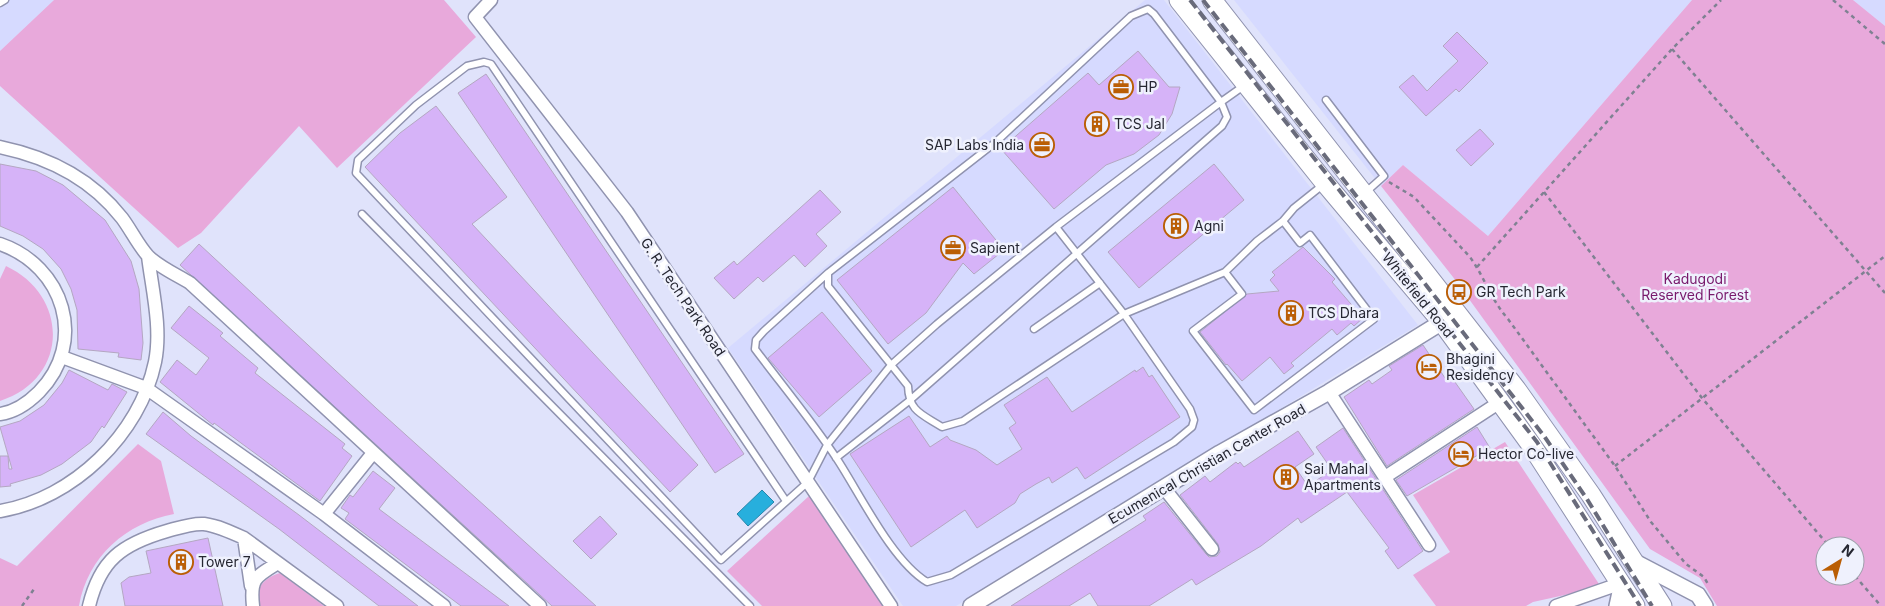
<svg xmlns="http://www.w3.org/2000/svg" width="1885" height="606" viewBox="0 0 1885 606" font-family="Inter,sans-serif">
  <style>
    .built { fill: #d6daff }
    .green { fill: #e8a9db; fill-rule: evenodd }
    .water { fill: #27afdd; stroke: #2786aa }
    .building { fill: #d6b3f8; stroke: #b4a7c2 }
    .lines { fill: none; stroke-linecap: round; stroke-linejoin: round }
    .service-casing { stroke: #9093af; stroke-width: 9 }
    .minor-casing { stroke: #9093af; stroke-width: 15 }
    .tertiary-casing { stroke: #9093af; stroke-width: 18 }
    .primary-casing { stroke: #9093af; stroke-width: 21 }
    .path { stroke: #7f8192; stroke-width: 2.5; stroke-dasharray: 4 4; stroke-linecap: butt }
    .service { stroke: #fff; stroke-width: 6 }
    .minor { stroke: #fff; stroke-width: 12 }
    .tertiary { stroke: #fff; stroke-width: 15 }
    .primary { stroke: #fff; stroke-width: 19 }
    .rail { stroke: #696b7b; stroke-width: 4; stroke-dasharray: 10 5; stroke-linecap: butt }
    .labels { text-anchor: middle; stroke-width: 5; stroke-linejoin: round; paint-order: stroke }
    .poi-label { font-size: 14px; fill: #262732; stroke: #eff1fd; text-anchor: start }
    .park-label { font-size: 14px; fill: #78196c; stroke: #eff1fd }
    .street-label { font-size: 14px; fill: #262732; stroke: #eff1fd }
  </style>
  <rect width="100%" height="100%" fill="#e0e3fb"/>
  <path class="built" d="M0,0H54L0,51Z
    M1145,0H1164L1418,325L956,606H903L728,348Z
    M1234,0H1692L1488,236L1403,165L1381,186Z
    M1853,0H1885V26Z"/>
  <path class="green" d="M54,0H444L476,37L337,168L299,126L201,233L178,248L0,86V51Z
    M1692,0H1853L1885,26V606H1717L1700,578L1650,549L1453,277L1381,186L1403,165L1488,236ZM1825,546H1855V576H1825Z
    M6,266C70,296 69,379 0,401V279Z
    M1505,442L1601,587L1533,602L1526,606H1436L1413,575L1450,552L1413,495Z
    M138,444L161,461L174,514C126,523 88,556 79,606H0V558L17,566Z
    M809,496L884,606H762L727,571Z
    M280,573L324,606H254C257,589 262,578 280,573Z"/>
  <path class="water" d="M762,490L774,502L748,526L737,514Z"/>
  <path class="building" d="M1457,32L1488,63L1459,92L1456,89L1426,116L1399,87L1413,75L1427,91L1438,80L1458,61L1443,46Z
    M1138,51L1169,87H1180L1172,114L1159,135L1134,154L1106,165L1054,209L1001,149L1088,73L1099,85Z
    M486,74L744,454L715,473L458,93Z
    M436,106L507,197L472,224L698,465L670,492L365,167L400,133Z
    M1480,129L1494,144L1471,166L1456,150Z
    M0,164L36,171L63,185L105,220L131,261L139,289L143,343L141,360L118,357L119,353L78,349L77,310L71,289L61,269L43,249L23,236L0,226Z
    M1214,164L1244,200L1139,288L1108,252Z
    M953,187L1004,250L974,274L963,263L926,313L888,344L837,280Z
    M820,190L841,212L816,234L827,246L805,267L794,255L763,282L758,277L734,299L714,278L734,261L737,265Z
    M199,244L376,408L596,606H552L180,265Z
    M1303,247L1335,279L1332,282L1363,318L1354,326L1351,323L1337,335L1332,329L1291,363L1294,366L1284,374L1270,357L1242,381L1227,364L1226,365L1200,332L1247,294L1279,291L1270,280L1275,275L1272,272Z
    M189,306L223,333L220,336L258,368L255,373L345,444L342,448L352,456L320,501L226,432L214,423L213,425L160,382L177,360L196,375L209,358L171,328Z
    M822,312L872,371L819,417L768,358Z
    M1423,345L1445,378L1450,375L1474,409L1387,466L1344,397L1369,380L1372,384L1392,370L1389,366Z
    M1143,367L1149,377L1152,375L1180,417L1085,479L1077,467L1052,483L1049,477L1036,484L1020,494L1015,503L977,528L965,510L911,547L850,454L909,416L930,447L947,436L950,440L976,450L997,465L1022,449L1009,428L1016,423L1004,405L1047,377L1072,412L1135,370L1136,372Z
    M69,370L108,390L112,384L127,392L104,428L102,426L91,442L62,464L41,475L10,484L11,486L0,487V456H8L9,469H12L0,427L20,421L44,405L62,383Z
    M163,412L191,436L299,515L418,606H379L279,529L146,434Z
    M1477,427L1490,448L1407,496L1396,480Z
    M1343,428L1423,551L1398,569L1385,551L1389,548L1347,492L1301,523L1298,518L1261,546L1196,585L1192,579L1149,606H1098L1090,593L1069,606H1011L1146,520L1143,516L1164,502L1206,554L1209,557L1217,556L1220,552L1218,544L1180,495L1205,476L1210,482L1236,462L1238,464L1240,462L1244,467L1298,431L1314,454L1295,467L1308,486L1332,470L1316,447Z
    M373,471L395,488L379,509L509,606H461L345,519L349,513L341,508L350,495L353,497Z
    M600,516L617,534L591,559L573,541Z
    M208,538L223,606H125L121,583L129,577L151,573L146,551Z"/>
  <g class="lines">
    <defs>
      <path id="service" d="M0,3L5,0
        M1326,100L1384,176L1366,192
        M362,214L750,606
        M1225,272L1242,294L1193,331L1254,410L1374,319L1310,235L1300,243L1283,221
        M828,273L764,331L756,340L755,349C782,385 812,421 837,459C860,494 892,561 927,582L951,575L1174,442L1192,427L1194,420L1190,409L1124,314L1056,227L1221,102L1154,14L1148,9L1131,16L996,142L828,273V286L908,386C909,412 922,414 942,427L963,421L1124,314L1225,272L1257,241L1283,221L1294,208L1324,184
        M1034,329L1100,283
        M836,458L909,401L1222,126L1227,117L1221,102L1245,85
        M786,501L491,64L484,62L467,66L416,105L358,160L356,173L721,560L808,482L827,445L891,365L937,324L1056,227"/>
      <path id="minor" d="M491,0L475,17L627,212L891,606
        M0,147C48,157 91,178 122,218C131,230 138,245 148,256C159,267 177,275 190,283L540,606
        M0,244C64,266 88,342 39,392C29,402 15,412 0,414
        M62,357L146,388L324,514
        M1329,392L1429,545
        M373,453L324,514L444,606
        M1385,477L1500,402
        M1164,488L1212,549
        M0,511C73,499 140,434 155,362C162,328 152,289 148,256
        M244,538L251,586
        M89,606C100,560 122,544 167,531C178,528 192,523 204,524C218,526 231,532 244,538L337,606
        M253,606C250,579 255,577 278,563
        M1556,606L1622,583"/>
      <path id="tertiary" d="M1633,561L1698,595L1705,606
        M971,606L1220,453L1329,392L1442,322
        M1617,606L1622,583"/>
      <path id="primary" d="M1179,0L1325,183L1442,322L1532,446L1635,606
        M1212,0L1516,389L1591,495L1662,606"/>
    </defs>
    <use href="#service" class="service-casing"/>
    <use href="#minor" class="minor-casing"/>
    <use href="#tertiary" class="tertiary-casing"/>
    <use href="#primary" class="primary-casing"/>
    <path class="path" d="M1833,0L1885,44
      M1672,49L1885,293
      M1389,182L1414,197L1470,257C1485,278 1490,298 1508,319L1615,466L1651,522L1686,564L1704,577L1708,584
      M1544,192L1702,398L1829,546
      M1477,267L1672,49L1721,0
      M1615,466L1885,256
      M1855,576L1881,606
      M22,606L34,589"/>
    <use href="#service" class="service"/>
    <use href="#minor" class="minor"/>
    <use href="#tertiary" class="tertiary"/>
    <use href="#primary" class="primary"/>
    <path class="rail" d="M1190,0L1537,442L1640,606
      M1203,0L1544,436L1587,499L1652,606"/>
  </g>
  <defs>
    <symbol id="office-ring" viewBox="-11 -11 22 22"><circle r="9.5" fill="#eff1fd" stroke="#ba5e05" stroke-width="1.5"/><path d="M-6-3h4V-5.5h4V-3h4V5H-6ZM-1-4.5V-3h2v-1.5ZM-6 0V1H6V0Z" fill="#ba5e05"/></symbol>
    <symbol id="building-ring" viewBox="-11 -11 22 22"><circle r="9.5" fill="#eff1fd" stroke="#ba5e05" stroke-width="1.5"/><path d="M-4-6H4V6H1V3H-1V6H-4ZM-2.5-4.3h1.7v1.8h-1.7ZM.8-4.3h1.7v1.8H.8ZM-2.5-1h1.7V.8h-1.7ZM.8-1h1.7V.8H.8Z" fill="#ba5e05"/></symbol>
    <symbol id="bus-ring" viewBox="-11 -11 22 22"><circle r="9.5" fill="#eff1fd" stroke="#ba5e05" stroke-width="1.5"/><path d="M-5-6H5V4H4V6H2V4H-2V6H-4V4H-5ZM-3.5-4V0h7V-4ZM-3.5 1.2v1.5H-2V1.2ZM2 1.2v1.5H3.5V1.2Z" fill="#ba5e05"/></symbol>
    <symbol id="hotel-ring" viewBox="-11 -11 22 22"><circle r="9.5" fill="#eff1fd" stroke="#ba5e05" stroke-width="1.5"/><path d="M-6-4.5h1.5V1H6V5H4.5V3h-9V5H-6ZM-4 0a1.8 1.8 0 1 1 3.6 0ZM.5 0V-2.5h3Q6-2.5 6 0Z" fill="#ba5e05"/></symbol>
  </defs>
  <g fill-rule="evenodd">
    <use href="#office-ring" x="1107" y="73" width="28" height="28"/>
    <use href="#building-ring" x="1083" y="110" width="28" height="28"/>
    <use href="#office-ring" x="1028" y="131" width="28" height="28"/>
    <use href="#building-ring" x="1162" y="212" width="28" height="28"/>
    <use href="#office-ring" x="939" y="234" width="28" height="28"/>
    <use href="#bus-ring" x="1445" y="278" width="28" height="28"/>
    <use href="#building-ring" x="1277" y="299" width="28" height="28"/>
    <use href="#hotel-ring" x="1415" y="353" width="28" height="28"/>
    <use href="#hotel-ring" x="1447" y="440" width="28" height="28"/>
    <use href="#building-ring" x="1272" y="463" width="28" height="28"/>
    <use href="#building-ring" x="167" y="548" width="28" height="28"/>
  </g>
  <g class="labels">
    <g class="poi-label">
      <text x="1138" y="92">HP</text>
      <text x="1114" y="129">TCS Jal</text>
      <text x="1024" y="150" text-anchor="end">SAP Labs India</text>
      <text x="1194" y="231">Agni</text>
      <text x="970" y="253">Sapient</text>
      <text x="1476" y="297">GR Tech Park</text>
      <text x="1308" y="318">TCS Dhara</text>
      <text x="1446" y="364">Bhagini<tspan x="1446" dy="16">Residency</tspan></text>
      <text x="1478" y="459">Hector Co-live</text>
      <text x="1304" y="474">Sai Mahal<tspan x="1304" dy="16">Apartments</tspan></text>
      <text x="198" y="567">Tower 7</text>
    </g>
    <g class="park-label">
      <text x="1695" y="284">Kadugodi<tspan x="1695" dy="16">Reserved Forest</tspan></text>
    </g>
    <g class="street-label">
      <text transform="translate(1418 295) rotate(51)" y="5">Whitefield Road</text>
      <text transform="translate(683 297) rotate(56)" y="5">G. R. Tech Park Road</text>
      <text transform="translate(1207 464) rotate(-30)" y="5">Ecumenical Christian Center Road</text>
    </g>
  </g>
  <g transform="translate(1840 561) rotate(37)"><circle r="24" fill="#eff1fd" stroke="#9fa0ac"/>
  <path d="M0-4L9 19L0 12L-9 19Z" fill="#ba5e05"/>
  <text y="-8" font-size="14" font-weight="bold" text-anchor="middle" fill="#262732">N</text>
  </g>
</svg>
